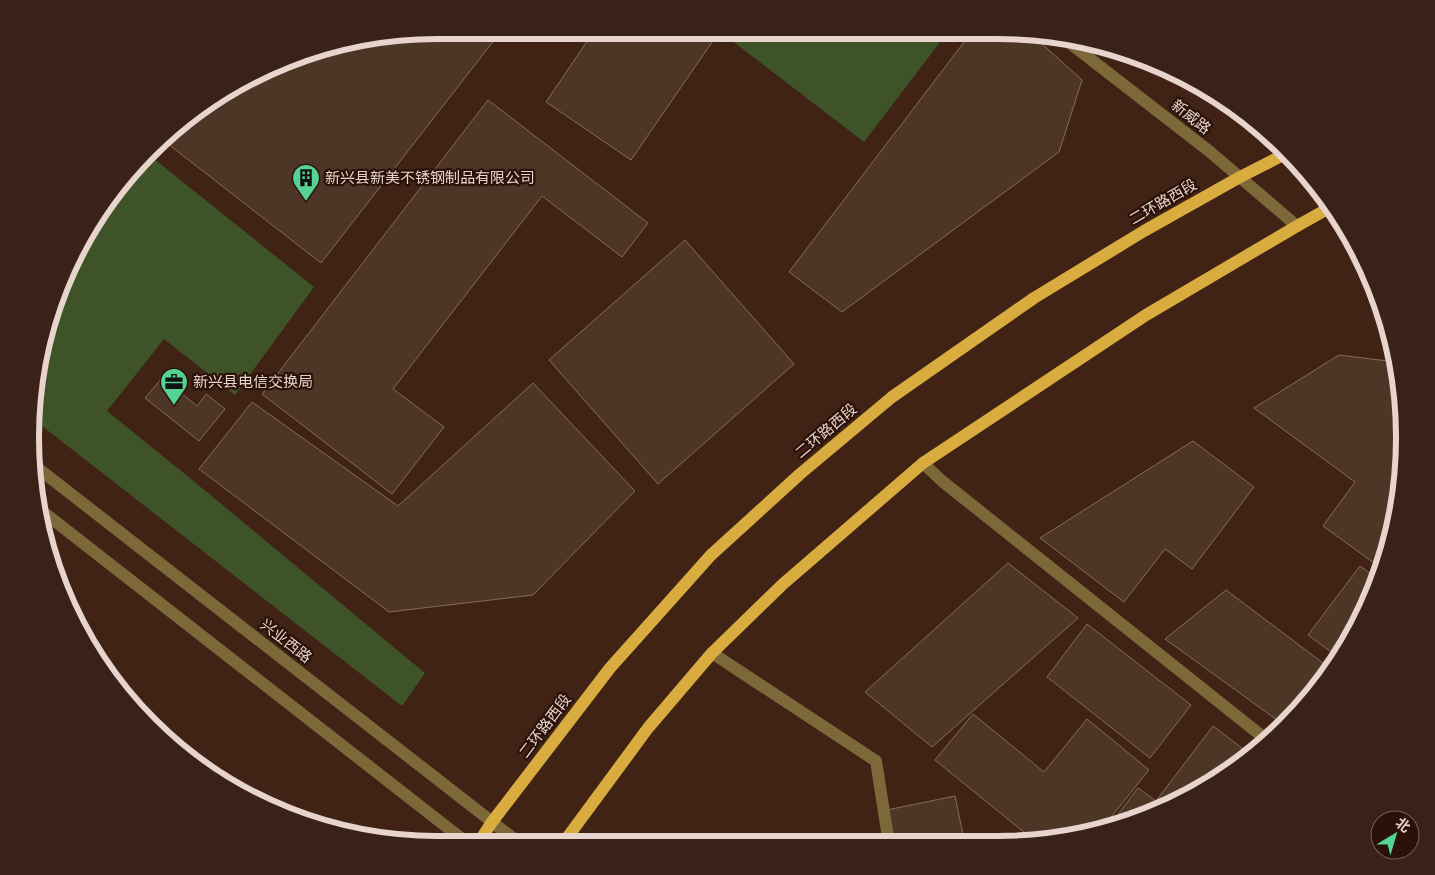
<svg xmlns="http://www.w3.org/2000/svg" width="1435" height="875" viewBox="0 0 1435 875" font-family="Georgia,'Noto Sans SC',serif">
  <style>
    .built { fill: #412315 }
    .green { fill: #3e5328 }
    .building { fill: #4e3626; stroke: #876b59 }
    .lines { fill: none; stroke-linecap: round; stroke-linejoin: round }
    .minor { stroke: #7d6839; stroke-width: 12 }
    .major { stroke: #d9ac3f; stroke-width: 12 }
    .labels { text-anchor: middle; stroke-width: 4.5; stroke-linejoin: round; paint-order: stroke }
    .street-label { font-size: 15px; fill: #e6d4cd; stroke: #2b1208 }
    .poi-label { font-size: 15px; fill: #e6d4cd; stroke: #2b1208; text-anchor: start }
    .rim { fill: none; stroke: #e6d4cd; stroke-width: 6 }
  </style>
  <rect width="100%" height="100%" fill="#351c11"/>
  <path class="built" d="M438,30L1050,33L1153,61L1245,114L1304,169L1350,234L1383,306L1401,384L1404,464L1391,543L1363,617L1321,685L1266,744L1201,791L1103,831L1024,844L385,842L282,814L190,761L99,664L52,568L30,437L52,307L114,190L190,114L307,52Z"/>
  <path class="green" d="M738,32L947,33L864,142L731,40Z
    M149,155L314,287L235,395L164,339L107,411L185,474L425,673L402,706L33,419L52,307L114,190Z"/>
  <path class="building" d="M438,30H502L321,263L163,140L190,114L307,52Z
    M594,31L719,32L631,160L546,102Z
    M971,33H1030L1082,80L1059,152L842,312L789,272Z
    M488,100L648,223L622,257L542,196L393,389L444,427L392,494L262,394Z
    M685,240L794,364L658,484L549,360Z
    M1339,355L1396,362L1401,384L1404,464L1391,543L1386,556L1378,566L1323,526L1355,482L1254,408Z
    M162,378L197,406L206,394L225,409L199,441L145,398Z
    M533,383L635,491L533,595L389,612L199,469L252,402L398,506Z
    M1193,441L1254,487L1192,569L1165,549L1124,602L1040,538Z
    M1008,563L1078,618L932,747L865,692Z
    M1360,566L1378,579L1363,617L1338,657L1308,635Z
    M1226,590L1331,669L1321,685L1284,725L1165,639Z
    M1087,624L1191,705L1150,758L1047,677Z
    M973,714L1044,772L1087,719L1149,770L1099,832L1036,842L935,760Z
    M1213,726L1251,755L1201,791L1106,830L1138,788L1156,801Z
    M955,796L965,844H894L887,810Z"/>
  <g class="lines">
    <path class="minor" d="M1062,37L1209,151L1297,226
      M923,463L942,481L1268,741
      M35,466L518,842
      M42,511L466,842
      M712,653L876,761L889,844"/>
    <path class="major" d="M479,842L492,822L610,668L711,555L800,474L892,397L1034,298L1144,231L1240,177L1287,153
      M564,842L648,728L712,653L783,584L923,463L1146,315L1297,226L1331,207"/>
  </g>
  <defs>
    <symbol id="building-pin" viewBox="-11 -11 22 30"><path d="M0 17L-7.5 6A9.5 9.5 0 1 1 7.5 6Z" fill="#54d395" stroke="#2b1208"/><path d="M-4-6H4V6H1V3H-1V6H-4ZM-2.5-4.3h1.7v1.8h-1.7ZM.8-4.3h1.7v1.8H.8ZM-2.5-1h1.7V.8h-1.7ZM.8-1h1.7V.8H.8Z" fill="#111"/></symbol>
    <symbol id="office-pin" viewBox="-11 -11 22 30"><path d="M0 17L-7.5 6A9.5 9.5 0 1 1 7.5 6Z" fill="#54d395" stroke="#2b1208"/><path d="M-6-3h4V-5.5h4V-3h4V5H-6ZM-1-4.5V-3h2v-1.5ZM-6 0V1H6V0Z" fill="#111"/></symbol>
  </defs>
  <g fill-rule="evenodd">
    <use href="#building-pin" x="290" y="162" width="32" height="43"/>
    <use href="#office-pin" x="158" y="366" width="32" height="43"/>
  </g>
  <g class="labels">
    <g class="street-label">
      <text transform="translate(1191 117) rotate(38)" y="5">新威路</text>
      <text transform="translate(1163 202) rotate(-30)" y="5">二环路西段</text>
      <text transform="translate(826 431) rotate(-40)" y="5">二环路西段</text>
      <text transform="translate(286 641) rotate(38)" y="5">兴业西路</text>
      <text transform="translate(545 726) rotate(-53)" y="5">二环路西段</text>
    </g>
    <g class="poi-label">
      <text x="325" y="183">新兴县新美不锈钢制品有限公司</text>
      <text x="193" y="387">新兴县电信交换局</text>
    </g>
  </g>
  <path d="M0 0H1435V875H0ZM437 39H998A398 398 0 0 1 1396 437V438A398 398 0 0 1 998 836H437A398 398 0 0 1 39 438V437A398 398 0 0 1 437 39Z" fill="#3a2218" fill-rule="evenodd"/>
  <path class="rim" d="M437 39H998A398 398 0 0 1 1396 437V438A398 398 0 0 1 998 836H437A398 398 0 0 1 39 438V437A398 398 0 0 1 437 39Z"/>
  <g transform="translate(1395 835) rotate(38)"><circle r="24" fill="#2b1208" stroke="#766057"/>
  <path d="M0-4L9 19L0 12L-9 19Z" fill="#54d395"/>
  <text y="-8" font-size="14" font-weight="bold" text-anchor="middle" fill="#e6d4cd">北</text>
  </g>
</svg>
